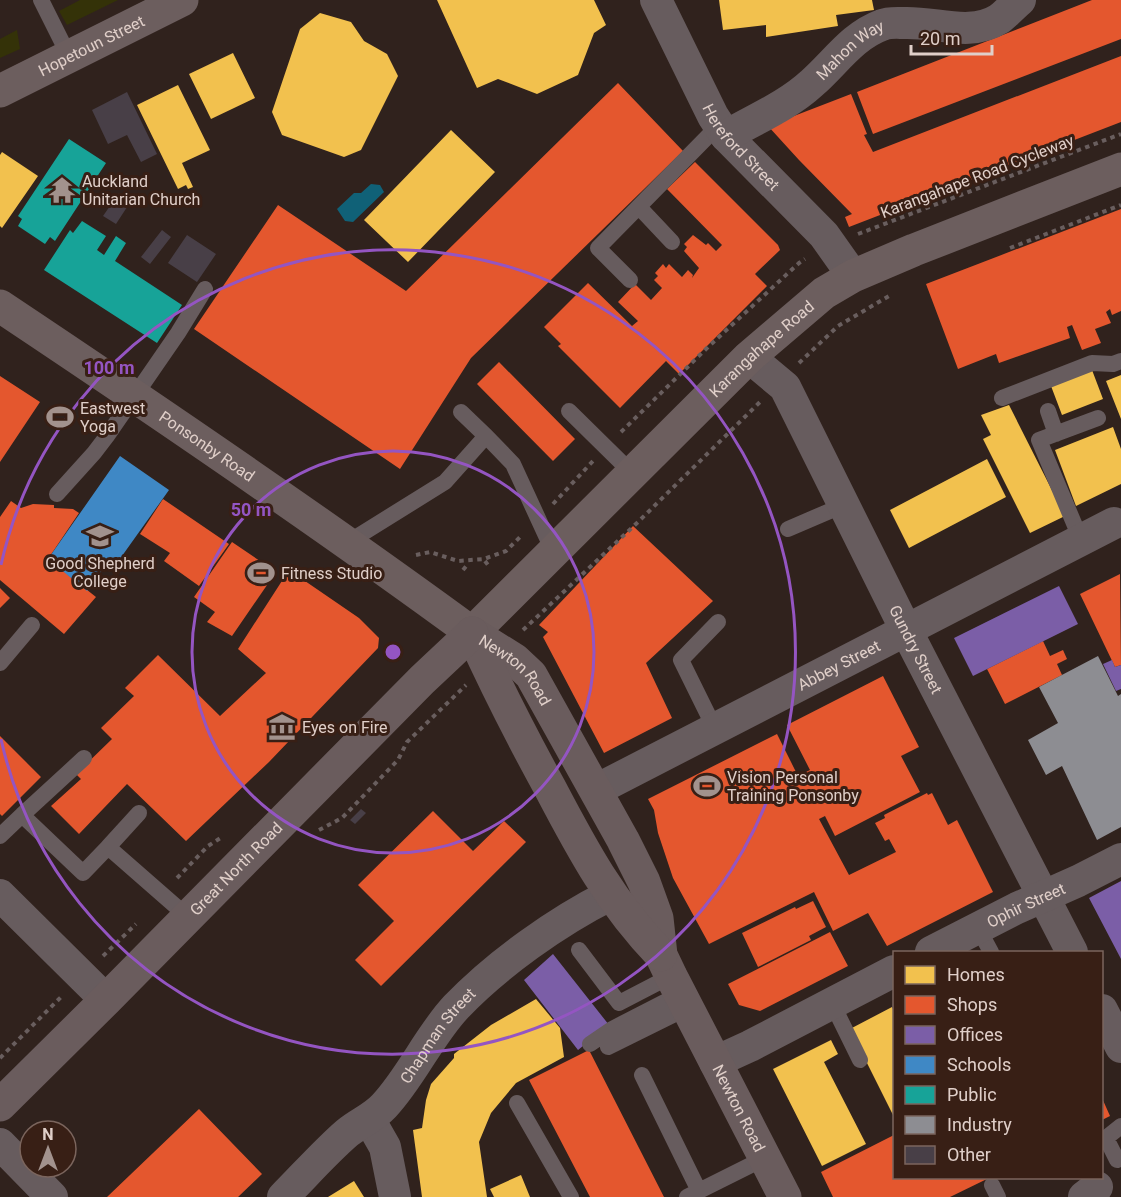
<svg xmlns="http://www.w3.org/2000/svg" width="1121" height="1197" viewBox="0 0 1121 1197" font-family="Roboto,sans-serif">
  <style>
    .green { fill: #343208 }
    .water { fill: #106177 }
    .homes { fill: #f2c14e }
    .shops { fill: #e4572e }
    .offices { fill: #7b5ea7 }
    .schools { fill: #3f88c5 }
    .public { fill: #17a398 }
    .industry { fill: #8d8d92 }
    .building { fill: #483f47 }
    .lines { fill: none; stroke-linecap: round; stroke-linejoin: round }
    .path { stroke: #695e5e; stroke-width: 4; stroke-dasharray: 4.5 4.5; stroke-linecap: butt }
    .lane { stroke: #675c5e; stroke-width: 16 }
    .street { stroke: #675c5e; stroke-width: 32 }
    .secondary { stroke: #6c5e5e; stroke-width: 33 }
    .primary { stroke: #6a5c5d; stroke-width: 33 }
    .ring { fill: none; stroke: #9455c2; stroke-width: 3 }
    .labels { text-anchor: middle; stroke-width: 6; stroke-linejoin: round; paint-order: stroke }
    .street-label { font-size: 16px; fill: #e0cfc9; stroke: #381f15 }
    .poi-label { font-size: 16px; fill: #e0cfc9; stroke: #381f15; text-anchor: start }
    .centre { fill: #9455c2; stroke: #381f15; stroke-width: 3 }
    .ring-label { font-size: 18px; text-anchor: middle; font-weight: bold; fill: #9455c2; stroke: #381f15; stroke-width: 6; stroke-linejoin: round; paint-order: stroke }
  </style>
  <rect width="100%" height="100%" fill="#30221d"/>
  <path class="green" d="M80,0H118L67,25L59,11Z
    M17,30L20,49L0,58V39Z"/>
  <path class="water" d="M371,184L380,185L384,192L353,222L345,221L337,209L354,193H361Z"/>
  <path class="homes" d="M437,0H594L606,25L594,33L578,75L537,94L498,79L477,88Z
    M719,0H872L874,10L836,15L838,26L766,37V25L723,30Z
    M320,13L351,22L364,41L387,54L398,76L361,150L344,157L282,135L272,112L300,29Z
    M233,53L255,98L211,119L189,74Z
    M178,85L210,150L182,163L193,187L188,189L186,185L178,189L137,105Z
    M451,130L495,172L408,262L364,220Z
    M2,152L38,176L2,228L0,226V155Z
    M1092,370L1103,399L1062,415L1051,386Z
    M1121,375V419L1106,381Z
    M1009,405L1065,516L1030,533L983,439L991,435L981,415Z
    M1113,427L1121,449V484L1076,506L1055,450Z
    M987,459L1006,497L909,548L890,510Z
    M536,999L560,1028L564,1057L516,1083L491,1113L479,1142L487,1197H422L413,1130L422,1128L426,1100L431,1084L454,1058V1054L491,1025Z
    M892,1007L894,1011V1117L850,1029Z
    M831,1040L838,1054L824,1062L866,1144L822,1166L773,1069Z
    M521,1175L530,1197H494L490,1189Z
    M354,1181L364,1197H328Z"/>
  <path class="shops" d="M1092,0H1121V39L873,134L857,92Z
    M1121,56V122L849,227L845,217L852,214L799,160L768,126L851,94L867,134L864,135L873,152Z
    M618,83L683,151L471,358L400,469L194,329L278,205L406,291Z
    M695,162L778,245L780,250L755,274L767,286L679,374L666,361L620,408L558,346L561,344L544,327L588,283L632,326L638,321L618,302L635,284L651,300L662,288L654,280L658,276L655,273L663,264L666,268L669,264L682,277L688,270L693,275L692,278L699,268L684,251L687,247L684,244L693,235L706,245L708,243L716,251L722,245L667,189Z
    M1121,209V311L1112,315L1110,309L1106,312L1111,323L1095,329L1101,343L1082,350L1072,325L1067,327L1070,338L999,363L996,354L958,369L926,284Z
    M499,362L575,439L553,461L477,384Z
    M0,376L40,402L0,462Z
    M163,499L229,544L199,586L164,561L170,553L140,534Z
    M11,501L21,508L33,504L54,505V508L73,509L79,513L48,559L96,597L64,634L0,580V517Z
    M633,526L713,601L646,663L672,718L604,753L543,637L548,632L539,625Z
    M232,542L276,572L232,636L207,622L215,612L194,597Z
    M289,570L359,618L379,638L378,648L269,762L186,841L127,784L79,834L51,806L81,779L76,774L112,739L101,728L134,696L125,688L158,655L220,716L266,673L238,649Z
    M1120,574L1121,665L1115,667L1080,594Z
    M0,588L10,598L0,608Z
    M1043,641L1050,656L1063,650L1067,659L1057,664L1062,675L1005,704L987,669Z
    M883,676L919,747L901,756L920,792L835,836L825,816L819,819L849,875L896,852L889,839L885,841L875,823L885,818L884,815L927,793L928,795L932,793L948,825L957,820L993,892L887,946L868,913L833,931L814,892L709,944L673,878L658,833L654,810L648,799L777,734L798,776L810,770L787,725Z
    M0,736L41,777L2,816L0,814Z
    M433,811L473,851L504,821L526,842L381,986L355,960L394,921L358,885Z
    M813,901L826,927L809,936L811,940L758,967L742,933L795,907L796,909Z
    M830,932L848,966L760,1011L739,1005L728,984Z
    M589,1050L664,1197H590L529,1080Z
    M1102,1098L1110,1116L1102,1120Z
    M199,1109L262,1174L238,1197H107Z
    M894,1135V1178H989L950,1197H833L821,1172Z"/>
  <path class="offices" d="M1059,586L1078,624L973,676L954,638Z
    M1112,660L1115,667L1121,665V689L1116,691L1103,664Z
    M1121,881V959L1089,898Z
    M553,954L609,1025L578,1050L524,980Z"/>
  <path class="schools" d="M120,456L169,490L117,563L110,559L87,591L48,559Z"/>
  <path class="public" d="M69,139L106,163L55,241L50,237L45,244L18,226L22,219L18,216Z
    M82,221L106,236L97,250L104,255L116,236L126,243L115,261L182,305L157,343L44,270L70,230L73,233Z"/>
  <path class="industry" d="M1098,656L1118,696L1121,694V827L1097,840L1062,766L1046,775L1028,740L1058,723L1039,687Z"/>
  <path class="building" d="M127,92L157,154L141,162L127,135L108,144L92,110Z
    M119,193L131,201L116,224L103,216Z
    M162,230L171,237L150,264L141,257Z
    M187,235L216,254L197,282L168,263Z
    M361,809L366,813L355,824L350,820Z"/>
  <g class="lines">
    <path class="path" d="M858,234L1121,134
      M1010,248L1121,205
      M799,363L838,326L889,296
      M621,432L707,348L799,263L805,259
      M553,504L593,461
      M416,555L430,552L458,561L484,559L506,551L522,535
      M485,561L488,565
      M463,570L468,564
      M523,630L638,522L760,402
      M319,830L342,818L398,760L407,742L466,685
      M177,878L208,846L222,837
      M103,956L136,924
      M0,1058L63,995"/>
    <path class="lane" d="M41,0L69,56
      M639,207L672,242
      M630,280L598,248L719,125
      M1002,398L1092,363L1113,364L1121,361
      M569,411L632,473
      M1048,411L1056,434
      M461,412L486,436L513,464L553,551
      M57,494L94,453L107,436L178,333L205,289
      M788,529L844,505
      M1081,540L1039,440L1098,418
      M347,543L445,482L486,436
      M0,663L32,625
      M715,729L681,660L718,622
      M22,815L84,758
      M0,836L22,815L83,873L108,847L188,917
      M108,847L139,813
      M978,928L991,952
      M579,950L619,1003L671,976
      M832,1003L860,1060
      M590,1044L612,1029L680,994
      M608,1047L687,1008
      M642,1075L699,1191
      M517,1103L571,1197
      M1117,1160L1106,1138L1121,1126
      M992,1185L998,1197
      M687,1197L765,1158"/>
    <g class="street">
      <path id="s1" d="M656,0L713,116L726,136L824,235L853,276"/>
      <path id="s2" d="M726,136C755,119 787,106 812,83C835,63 852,36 882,25C889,22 897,23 905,23C937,22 970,37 999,19C1006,14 1013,6 1020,0"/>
      <path id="s3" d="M749,357L785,387L906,630L1072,952"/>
      <path id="s4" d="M596,790L1114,523"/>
      <path d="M0,895L106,1000"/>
      <path id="s5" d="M931,952L1017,908L1078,881L1121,859"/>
      <path d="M1102,1010L1121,1047"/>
      <path d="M715,1062L750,1046L894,971"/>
      <path d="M369,1119L385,1147L395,1197"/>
      <path d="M0,1144L52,1197"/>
      <path id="s6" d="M283,1197C304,1176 325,1152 347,1133C359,1123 373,1118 384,1106C412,1076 428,1037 456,1007C497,964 558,921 610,895"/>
      <path d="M1084,1197L1097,1187"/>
    </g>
    <g class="secondary">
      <path id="s7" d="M0,91L182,0"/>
      <path id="s8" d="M0,306C159,412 318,520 472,633L749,357L824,293L853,276L914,250L1121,169"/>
    </g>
    <g class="primary">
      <path id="s9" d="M472,633L515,660L531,675L623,840L644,882L657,918L661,955L671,976L785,1197"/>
      <path d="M472,633C496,686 522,737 550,788C583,851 611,903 661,955"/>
      <path id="s10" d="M0,1105L106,1000L422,680L472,633"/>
    </g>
  </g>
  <g class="ring">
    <circle cx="393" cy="652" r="201"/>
    <path d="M1 565A402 402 0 1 1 1 739"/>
  </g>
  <defs>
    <symbol id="temple-bare" viewBox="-9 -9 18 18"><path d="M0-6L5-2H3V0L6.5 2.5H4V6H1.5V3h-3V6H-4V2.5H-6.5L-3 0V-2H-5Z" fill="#a2928d" stroke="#381f15" stroke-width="2.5" paint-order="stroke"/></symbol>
    <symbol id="stadium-bare" viewBox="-9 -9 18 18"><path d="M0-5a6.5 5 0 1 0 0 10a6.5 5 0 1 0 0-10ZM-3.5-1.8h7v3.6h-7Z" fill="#a2928d" stroke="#381f15" stroke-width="2.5" paint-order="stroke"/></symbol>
    <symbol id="university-bare" viewBox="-9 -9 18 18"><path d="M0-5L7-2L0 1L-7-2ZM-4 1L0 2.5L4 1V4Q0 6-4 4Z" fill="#a2928d" stroke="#381f15" stroke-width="2.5" paint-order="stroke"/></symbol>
    <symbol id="museum-bare" viewBox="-9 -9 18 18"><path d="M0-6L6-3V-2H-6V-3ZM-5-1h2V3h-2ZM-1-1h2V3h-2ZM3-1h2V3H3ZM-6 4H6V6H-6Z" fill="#a2928d" stroke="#381f15" stroke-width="2.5" paint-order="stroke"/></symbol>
  </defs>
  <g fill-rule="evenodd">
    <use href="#temple-bare" x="43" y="171" width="38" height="38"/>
    <use href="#stadium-bare" x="41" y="398" width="38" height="38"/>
    <use href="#university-bare" x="81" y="517" width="38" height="38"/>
    <use href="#stadium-bare" x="242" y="554" width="38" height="38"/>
    <use href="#museum-bare" x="263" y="708" width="38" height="38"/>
    <use href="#stadium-bare" x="688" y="767" width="38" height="38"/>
  </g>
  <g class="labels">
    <g class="street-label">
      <text dy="6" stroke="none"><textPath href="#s7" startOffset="102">Hopetoun Street</textPath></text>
      <text dy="6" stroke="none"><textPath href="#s2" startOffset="152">Mahon Way</textPath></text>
      <text dy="6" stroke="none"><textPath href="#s1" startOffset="171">Hereford Street</textPath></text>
      <text transform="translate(977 176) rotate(-21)" y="6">Karangahape Road Cycleway</text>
      <text dy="6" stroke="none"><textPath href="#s8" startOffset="980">Karangahape Road</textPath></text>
      <text dy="6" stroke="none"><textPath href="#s8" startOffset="250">Ponsonby Road</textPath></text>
      <text dy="6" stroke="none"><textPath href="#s3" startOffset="340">Gundry Street</textPath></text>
      <text dy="6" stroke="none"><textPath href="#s4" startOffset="273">Abbey Street</textPath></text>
      <text dy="6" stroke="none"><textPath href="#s9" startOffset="58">Newton Road</textPath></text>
      <text dy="6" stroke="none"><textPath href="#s10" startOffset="334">Great North Road</textPath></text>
      <text dy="6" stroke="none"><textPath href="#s5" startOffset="106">Ophir Street</textPath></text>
      <text dy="6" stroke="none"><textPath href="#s6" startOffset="225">Chapman Street</textPath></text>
      <text dy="6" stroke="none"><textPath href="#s9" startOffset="556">Newton Road</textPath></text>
    </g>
    <g class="poi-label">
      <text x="82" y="187">Auckland<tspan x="82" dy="18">Unitarian Church</tspan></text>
      <text x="80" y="414">Eastwest<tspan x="80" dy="18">Yoga</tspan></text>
      <text x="100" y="569" text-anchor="middle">Good Shepherd<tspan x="100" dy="18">College</tspan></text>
      <text x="281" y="579">Fitness Studio</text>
      <text x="302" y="733">Eyes on Fire</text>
      <text x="727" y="783">Vision Personal<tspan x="727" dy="18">Training Ponsonby</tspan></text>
    </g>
  </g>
  <circle cx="393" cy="652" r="9" class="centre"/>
  <g class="ring-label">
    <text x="109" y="374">100 m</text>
    <text x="251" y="516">50 m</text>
  </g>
  <rect x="893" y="951" width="210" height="228" fill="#381f15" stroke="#7b655d" stroke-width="1.5"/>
  <rect x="905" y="966" width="30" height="18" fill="#f2c14e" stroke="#7b655d" stroke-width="1.5"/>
  <text x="947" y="981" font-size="18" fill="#e0cfc9">Homes</text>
  <rect x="905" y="996" width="30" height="18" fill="#e4572e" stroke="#7b655d" stroke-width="1.5"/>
  <text x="947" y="1011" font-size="18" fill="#e0cfc9">Shops</text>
  <rect x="905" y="1026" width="30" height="18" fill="#7b5ea7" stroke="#7b655d" stroke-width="1.5"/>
  <text x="947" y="1041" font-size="18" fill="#e0cfc9">Offices</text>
  <rect x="905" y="1056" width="30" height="18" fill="#3f88c5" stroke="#7b655d" stroke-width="1.5"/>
  <text x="947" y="1071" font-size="18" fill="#e0cfc9">Schools</text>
  <rect x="905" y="1086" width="30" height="18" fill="#17a398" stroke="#7b655d" stroke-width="1.5"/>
  <text x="947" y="1101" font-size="18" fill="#e0cfc9">Public</text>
  <rect x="905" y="1116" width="30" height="18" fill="#8d8d92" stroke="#7b655d" stroke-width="1.5"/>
  <text x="947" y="1131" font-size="18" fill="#e0cfc9">Industry</text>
  <rect x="905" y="1146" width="30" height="18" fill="#483f47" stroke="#7b655d" stroke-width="1.5"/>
  <text x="947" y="1161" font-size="18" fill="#e0cfc9">Other</text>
  <g transform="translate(48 1149)"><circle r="28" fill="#381f15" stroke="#7b655d" stroke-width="1.5"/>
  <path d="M0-4.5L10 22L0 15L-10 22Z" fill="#a2928d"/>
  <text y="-9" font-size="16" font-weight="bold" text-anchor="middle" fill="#e0cfc9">N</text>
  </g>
  <path d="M911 45v9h81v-9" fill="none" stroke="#e0cfc9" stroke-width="3"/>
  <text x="920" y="45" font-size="18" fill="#e0cfc9" stroke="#381f15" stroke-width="4.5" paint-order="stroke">20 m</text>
</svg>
